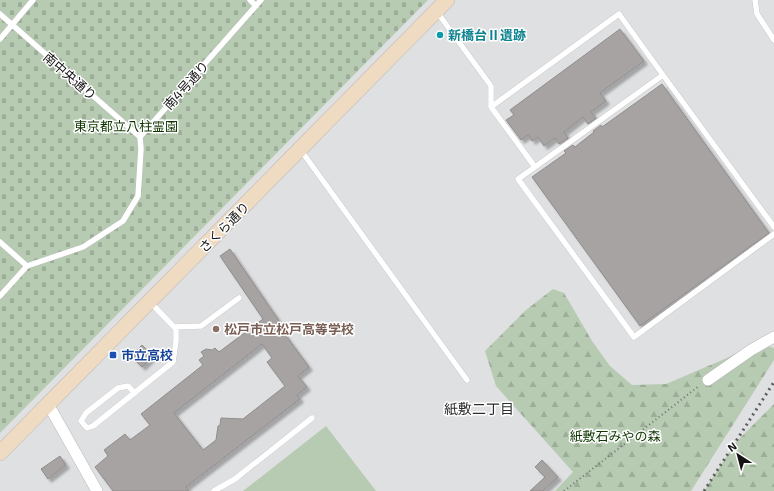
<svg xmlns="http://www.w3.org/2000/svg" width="774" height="491" viewBox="0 0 774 491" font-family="'Exo 2','Noto Sans JP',sans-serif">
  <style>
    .green { fill: #b7cab2 }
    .forest { fill: url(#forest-firs) }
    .cemetery { fill: url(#cemetery-stones) }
    .building { fill: #a6a3a2; stroke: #908d8c; fill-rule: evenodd; filter: url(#shadow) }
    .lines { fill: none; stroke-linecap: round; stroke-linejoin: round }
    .lane-casing { stroke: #b8b8ba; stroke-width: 6 }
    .street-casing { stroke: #b8b8ba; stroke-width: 12 }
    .secondary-casing { stroke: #b8b8ba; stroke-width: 16 }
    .path { stroke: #717273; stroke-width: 2; stroke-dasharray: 1 3; stroke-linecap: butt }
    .lane { stroke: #fff; stroke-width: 5.5 }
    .street { stroke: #fff; stroke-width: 11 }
    .secondary { stroke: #efdac2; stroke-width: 15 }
    .rail { stroke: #5d5d5e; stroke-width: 3; stroke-dasharray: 2 4; stroke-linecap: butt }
    .culture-dot { fill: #0f9aa8; stroke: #fff; stroke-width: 1.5 }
    .education-dot { fill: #8d6e63; stroke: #fff; stroke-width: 1.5 }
    .transit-dot { fill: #1a4fb4; stroke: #fff; stroke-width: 1.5 }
    .labels { text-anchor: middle; stroke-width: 3; stroke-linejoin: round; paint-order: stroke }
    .culture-label { font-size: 13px; font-weight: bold; fill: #0d838f; stroke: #fff; text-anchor: start }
    .street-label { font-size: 13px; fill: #141415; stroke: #fff }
    .park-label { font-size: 13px; fill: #0f3601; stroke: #fff }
    .education-label { font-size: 13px; font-weight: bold; fill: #785e54; stroke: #fff; text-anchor: start }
    .transit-label { font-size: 13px; font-weight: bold; fill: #164399; stroke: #fff; text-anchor: start }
    .neighbourhood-label { font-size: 14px; fill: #2c2c2e; stroke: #fff }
  </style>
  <defs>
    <pattern id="forest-firs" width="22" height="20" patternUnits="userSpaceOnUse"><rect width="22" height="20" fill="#b7cab2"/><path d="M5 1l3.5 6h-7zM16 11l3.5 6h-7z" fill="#9cad98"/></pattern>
    <pattern id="cemetery-stones" width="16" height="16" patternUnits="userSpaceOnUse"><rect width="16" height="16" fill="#b7cab2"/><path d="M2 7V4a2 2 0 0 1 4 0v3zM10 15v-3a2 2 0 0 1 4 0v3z" fill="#9cad98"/></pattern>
    <filter id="shadow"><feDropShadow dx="3.5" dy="3.5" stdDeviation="1" flood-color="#0004"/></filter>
  </defs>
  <rect width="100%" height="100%" fill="#dfe0e2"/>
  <path class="green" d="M326,426L376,491H243Z"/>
  <path class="forest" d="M553,289L564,293L592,341L610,366L632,385L666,384L727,358L755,343L774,348V360L691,491H555L573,472L496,386L485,351L526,310Z
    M774,404V491H704L736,442Z"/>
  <path class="cemetery" d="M0,0H428L0,433Z"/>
  <path class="building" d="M620,29L644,61L600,93L606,101L591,112L596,118L588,124L583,117L564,132L568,138L559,144L555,138L544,146L538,137L532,141L528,135L521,140L506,120L514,115L510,110Z
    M662,84L769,233L640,326L532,177L566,153L564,151L573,145L575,147L594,132L593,131L601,125L602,127Z
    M230,249L286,331L284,333L309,367L298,376L307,387L297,395L300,399L186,487L189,491H113L95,467L108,456L104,450L125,434L130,440L150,425L141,414L203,365L199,360L204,356L201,352L206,349L212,350L215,348L219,352L263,319L220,256ZM262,344L272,358L267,362L285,386L243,419L221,418L220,425L218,426L216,440L203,450L174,413Z
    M142,345L153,356L142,367L131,356Z
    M60,456L66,465L48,479L41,469Z
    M542,460L558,477L543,491H530L545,477L535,467Z"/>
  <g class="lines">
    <defs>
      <path id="lane" d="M250,0L256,6
        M755,0L757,14L774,40
        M437,12L491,86V107L535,167L663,75L619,14L491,107
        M0,14L140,137
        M0,39L33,0
        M663,75L774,227
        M300,149L467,380
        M535,167L518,179L634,337L774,234
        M0,242L27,266
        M0,296L27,266L83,247L123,221L138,196L141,149L140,137L261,0
        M174,327L201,326L239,298
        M135,393L128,386L118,388L86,413L81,421L87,428L93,426L173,362L176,341V329L150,302
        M214,491L235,479L312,418"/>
      <path id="street" d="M708,380L751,350L774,337
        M48,404L97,491"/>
      <path id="secondary" d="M0,453L447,0"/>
    </defs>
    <use href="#lane" class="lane-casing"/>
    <use href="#street" class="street-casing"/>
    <use href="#secondary" class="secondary-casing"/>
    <path class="path" d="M564,491L699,386"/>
    <use href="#lane" class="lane"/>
    <use href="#street" class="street"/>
    <use href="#secondary" class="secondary"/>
    <path class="rail" d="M704,491L774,382"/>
  </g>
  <circle class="culture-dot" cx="440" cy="35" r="4"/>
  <circle class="education-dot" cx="216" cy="329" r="4"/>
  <rect class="transit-dot" x="109" y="351" width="8" height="8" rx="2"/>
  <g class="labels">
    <g class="culture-label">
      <text x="448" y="40">新橋台Ⅱ遺跡</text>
    </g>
    <g class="street-label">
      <text transform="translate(70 76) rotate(41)" y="5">南中央通り</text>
      <text transform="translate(186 85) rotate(-48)" y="5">南4号通り</text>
      <text transform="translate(224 227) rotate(-45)" y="5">さくら通り</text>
    </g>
    <g class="park-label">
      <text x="126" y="131">東京都立八柱霊園</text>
      <text x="615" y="441">紙敷石みやの森</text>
    </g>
    <g class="education-label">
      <text x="224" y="334">松戸市立松戸高等学校</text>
    </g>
    <g class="transit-label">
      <text x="121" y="360">市立高校</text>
    </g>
    <g class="neighbourhood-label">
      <text x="479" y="414">紙敷二丁目</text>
    </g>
  </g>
  <g transform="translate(738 455) rotate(324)" stroke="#ffffff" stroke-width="3" paint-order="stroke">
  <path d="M0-3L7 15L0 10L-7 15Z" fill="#141415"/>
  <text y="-6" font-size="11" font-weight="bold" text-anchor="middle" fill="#141415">N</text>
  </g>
</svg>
